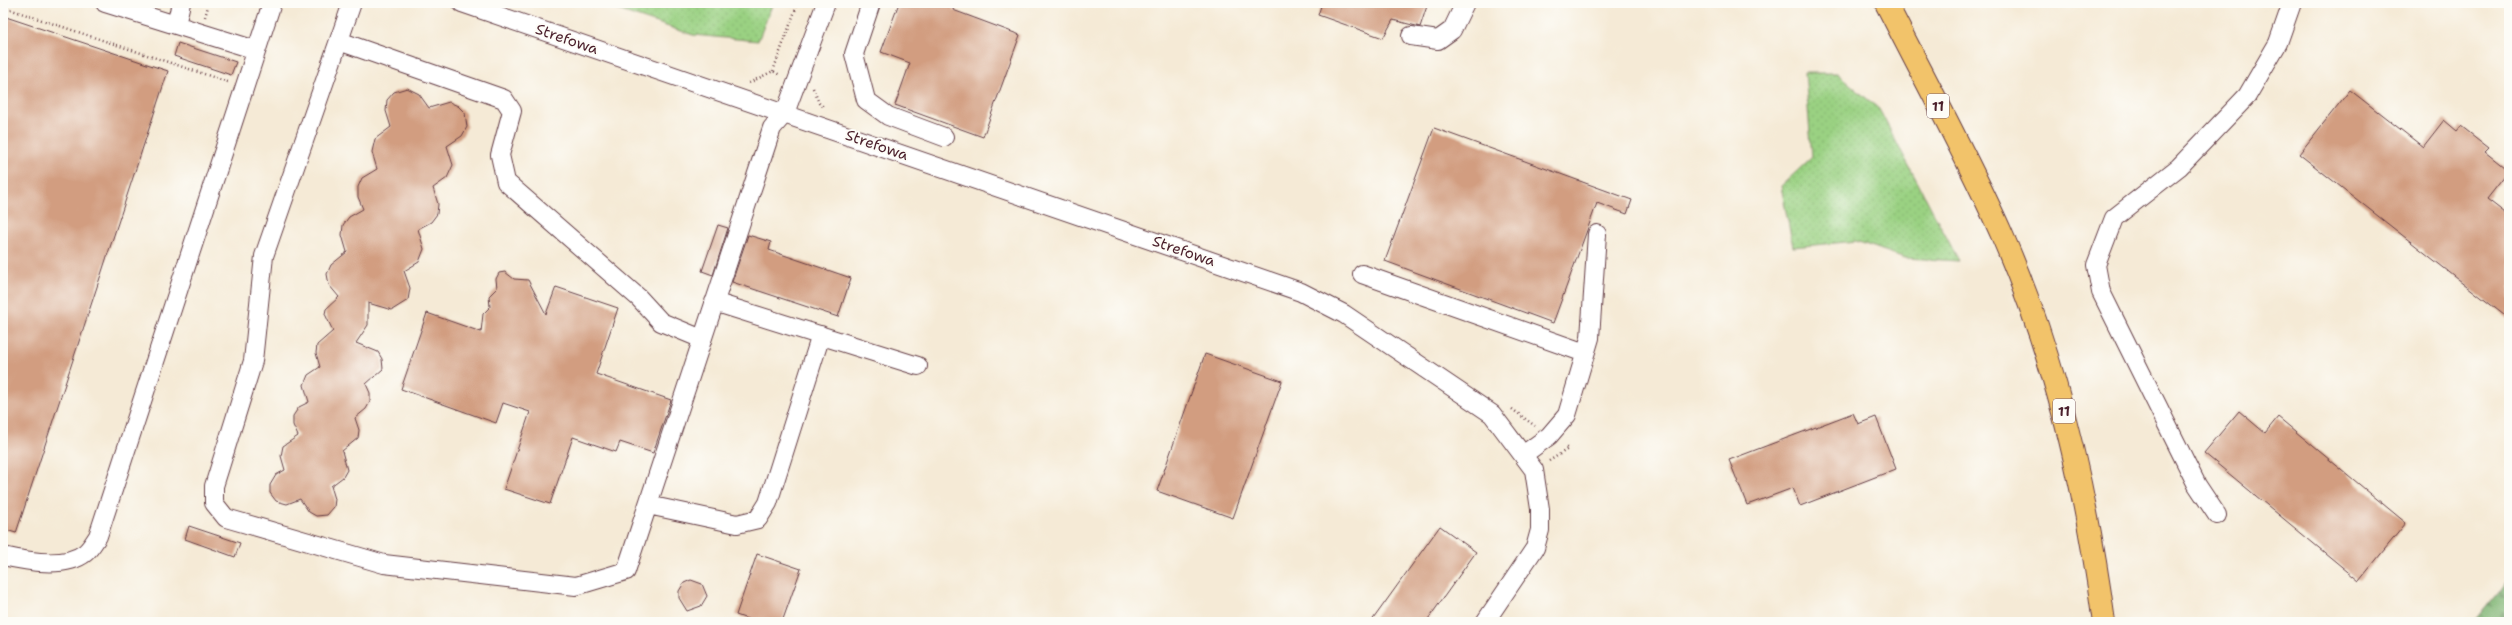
<svg xmlns="http://www.w3.org/2000/svg" width="2512" height="625" viewBox="0 0 2512 625" font-family="'Shantell Sans',sans-serif">
  <style>
    .grass { fill: url(#grass-dots); stroke: #727856 }
    .forest { fill: url(#forest-firs); stroke: #62694e }
    .building { fill: #d29d80 }
    .lines { fill: none; stroke-linecap: round; stroke-linejoin: round }
    .minor-casing { stroke: #643d45; stroke-width: 20 }
    .highway-casing { stroke: #643d45; stroke-width: 24 }
    .path { stroke: #643d45; stroke-width: 2.5; stroke-dasharray: 1 3; stroke-linecap: butt }
    .minor { stroke: #fff; stroke-width: 18 }
    .highway { stroke: #f2c36a; stroke-width: 22 }
    .labels { text-anchor: middle; stroke-width: 4; stroke-linejoin: round; paint-order: stroke }
    .shield { fill: #fdfcf7; stroke: #806168; stroke-width: 1 }
    .shield-label { font-size: 14px; font-weight: bold; fill: #4a1f2b }
    .street-label { font-size: 15px; fill: #4a1f2b; stroke: #fdfcf7 }
  </style>
  <defs>
    <pattern id="grass-dots" width="8" height="8" patternUnits="userSpaceOnUse"><rect width="8" height="8" fill="#9ad182"/><path d="M2 2h.1M6 6h.1" fill="none" stroke="#86b370" stroke-width="1.8" stroke-linecap="round"/></pattern>
    <pattern id="forest-firs" width="22" height="20" patternUnits="userSpaceOnUse"><rect width="22" height="20" fill="#7bb370"/><path d="M5 1l3.5 6h-7zM16 11l3.5 6h-7z" fill="#67915c"/></pattern>
  </defs>
  <rect width="100%" height="100%" fill="#fdfcf7"/>
  <filter id="ink" filterUnits="userSpaceOnUse"><feTurbulence type="fractalNoise" baseFrequency=".025" numOctaves="2"/><feDisplacementMap in="SourceGraphic" scale="8" xChannelSelector="R" yChannelSelector="G"/><feConvolveMatrix kernelMatrix="1 2 1 2 8 2 1 2 1" color-interpolation-filters="sRGB"/></filter>
  <filter id="wash" filterUnits="userSpaceOnUse"><feTurbulence type="fractalNoise" baseFrequency=".012" numOctaves="4" result="noise"/><feDisplacementMap in="SourceGraphic" scale="16" xChannelSelector="R" yChannelSelector="G"/><feGaussianBlur stdDeviation="0.9" result="paint"/><feColorMatrix in="noise" values="0 0 0 0 0 0 0 0 0 0 0 0 0 0 0 0 0 1.4 0 .05"/><feComposite in="paint" operator="in"/></filter>
  <g filter="url(#wash)">
    <rect width="100%" height="100%" fill="#f5ead6"/>
    <path class="grass" d="M597,3H773L758,41L693,35Z
      M1805,73H1837L1879,109L1959,261L1905,258L1856,241L1793,247L1781,186L1812,157Z"/>
    <path class="forest" d="M2509,580V622H2475Z"/>
    <g id="blocks">
      <path class="building" d="M899,3H955L953,10L1020,35L983,137L895,105L910,63L881,52Z
        M1322,3H1428L1420,27L1393,20L1383,38L1318,15Z
        M3,16L168,71L16,533L3,529Z
        M178,43L236,62L231,75L174,56Z
        M407,88L419,94L429,108L449,102L458,106L465,113L467,127L462,136L447,146L453,165L447,178L433,188L438,204L437,214L431,222L418,229L424,249L419,262L404,271L410,288L408,300L392,310L368,303V325L356,343L378,352L382,359L383,369L366,384L370,393V402L366,409L355,418L359,430L358,438L342,451L347,470L343,477L331,486L335,499L334,507L327,515L316,516L309,512L300,499L287,504L276,501L270,493V485L276,475L285,470L281,456L283,446L298,436L293,425V416L299,407L309,402L304,385L308,375L320,367L316,353L317,345L333,331L325,314L326,309L339,297L329,285L327,274L331,265L347,252L342,235L343,225L349,217L363,209L358,197V187L362,178L377,169L372,152L375,139L391,127L386,111L387,100L394,92Z
        M2350,90L2423,147L2444,120L2457,131L2461,126L2489,148L2485,152L2509,171L2487,199L2509,216V319L2299,154Z
        M1434,128L1632,200L1627,214L1597,203L1553,323L1385,261Z
        M718,225L728,228L713,275L702,271Z
        M748,235L771,242L769,250L851,278L838,317L732,282Z
        M505,272L514,279L528,280L546,314L556,287L618,308L596,374L671,400L653,453L620,442L616,452L573,437L550,504L504,489L530,412L503,403L496,423L401,389L427,313L481,332L483,314L490,307L489,296L497,288L496,279L499,273Z
        M1205,354L1282,381L1233,518L1157,491Z
        M2239,411L2265,433L2278,417L2406,523L2359,581L2204,453Z
        M1853,413L1858,424L1876,417L1896,469L1800,506L1793,488L1747,505L1729,460Z
        M189,526L240,543L235,557L185,539Z
        M1440,526L1476,552L1426,622H1371Z
        M757,554L801,569L782,622H756L736,615Z
        M691,580L702,584L707,596L701,606L687,611L679,598V591L684,583Z"/>
    </g>
  </g>
  <g filter="url(#ink)">
    <use href="#blocks" fill-opacity="0" stroke="#643d45" stroke-width="1"/>
    <g class="lines">
      <defs>
        <path id="minor" d="M105,3L256,50
          M352,3L264,256L253,361L214,486V503L226,518L384,564L576,586L626,571L772,128L785,113L826,3
          M462,3L1301,292L1344,314L1492,414L1534,470L1540,509V530L1535,548L1485,622
          M871,3L854,54L866,100L888,116L944,137
          M176,25L181,3
          M1411,36L1438,40L1452,30L1465,3
          M339,41L504,99L512,111L500,155L506,182L639,298L661,322L702,339
          M1362,274L1585,353
          M714,302L918,366
          M1523,455L1549,436L1567,415L1590,338L1597,234
          M648,505L737,524L758,519L768,503L821,335
          M2217,515L2197,485L2101,292L2096,265L2114,218L2179,167L2247,96L2278,43L2292,3
          M3,556C25,561 65,569 85,553C90,549 94,542 98,536L272,3"/>
        <path id="highway" d="M1886,3C1925,80 1967,156 2002,235C2056,358 2086,489 2104,622"/>
      </defs>
      <use href="#minor" class="minor-casing"/>
      <use href="#highway" class="highway-casing"/>
      <path class="path" d="M3,7L228,82
        M205,17L209,3
        M773,71L798,3
        M749,83L773,71L780,75
        M813,88L819,103L825,108
        M1512,409L1535,426
        M1549,461L1568,449L1564,446"/>
      <use href="#minor" class="minor"/>
      <use href="#highway" class="highway"/>
    </g>
  </g>
  <g class="labels">
    <g class="shield">
      <rect x="1927" y="94" width="22" height="24" rx="3"/>
      <rect x="2053" y="399" width="22" height="24" rx="3"/>
    </g>
    <g class="shield-label">
      <text x="1938" y="111">11</text>
      <text x="2064" y="416">11</text>
    </g>
    <g class="street-label">
      <text transform="translate(567 39) rotate(19)" y="5">Strefowa</text>
      <text transform="translate(877 145) rotate(19)" y="5">Strefowa</text>
      <text transform="translate(1184 251) rotate(19)" y="5">Strefowa</text>
    </g>
  </g>
  <rect width="2512" height="625" fill="none" stroke="#fdfcf7" stroke-width="16"/>
</svg>
